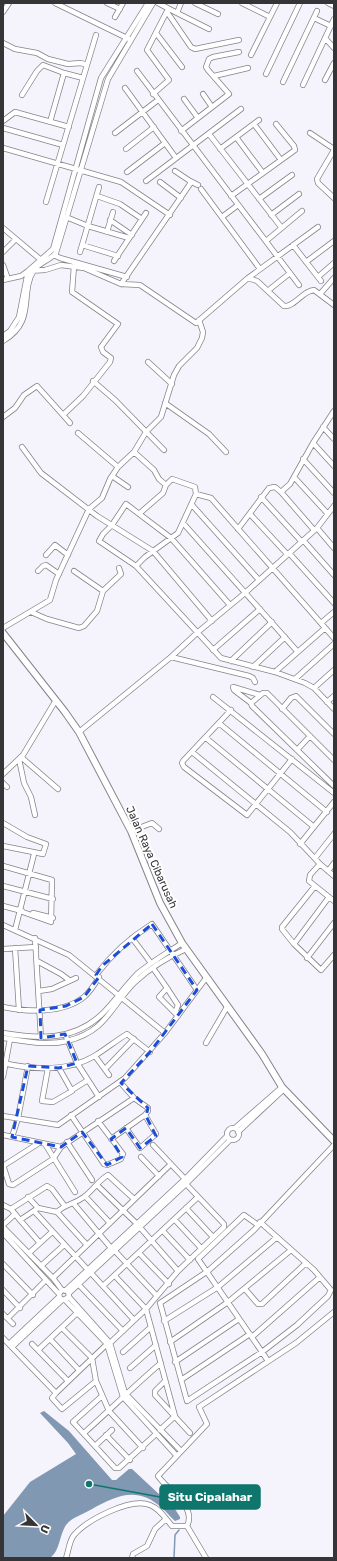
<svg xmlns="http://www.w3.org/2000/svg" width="337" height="1561" viewBox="0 0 337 1561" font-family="Rubik,sans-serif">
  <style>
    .water { fill: #8198b3 }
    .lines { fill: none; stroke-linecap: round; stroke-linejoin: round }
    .stream { stroke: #8198b3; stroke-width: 1.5 }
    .minor-casing { stroke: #85838a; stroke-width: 6 }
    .major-casing { stroke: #85838a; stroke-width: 8 }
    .minor { stroke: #fff; stroke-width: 4.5 }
    .major { stroke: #fff; stroke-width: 6 }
    .marked { fill: none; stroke: #1d4ed8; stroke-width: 3; stroke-dasharray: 8 5; stroke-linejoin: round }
    .labels { text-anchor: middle; stroke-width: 4; stroke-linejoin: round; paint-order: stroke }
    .street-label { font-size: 11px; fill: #353437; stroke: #fff }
    .leader { fill: none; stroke: #0f766e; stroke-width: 1.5 }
    .callout-dot { fill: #0f766e; stroke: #fff; stroke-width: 1.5 }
    .callout { fill: #0f766e; stroke: #0f766e; stroke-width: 1.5 }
    .callout-label { font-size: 12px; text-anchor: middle; font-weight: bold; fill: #fff }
  </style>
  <rect width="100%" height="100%" fill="#f5f3fb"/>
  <path class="water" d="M44,1411L69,1431L112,1480H116L129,1469H132L175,1509L180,1517V1519L175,1521C170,1517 167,1512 162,1508C138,1486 117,1495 92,1509C84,1514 72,1517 66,1525C59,1536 60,1551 50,1558H3V1516L30,1482L76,1454L68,1443L40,1413Z"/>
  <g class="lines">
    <path class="stream" d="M174,1558L175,1535L179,1530"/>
    <defs>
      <path id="minor" d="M55,3L129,39
        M107,3L120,9
        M158,3L177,13L181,3
        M195,3L218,14
        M242,3L270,17
        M328,3L334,6
        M3,12L9,3
        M167,12L191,47L195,49L239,40
        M177,13L209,29
        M115,17L123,3
        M314,18L331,26
        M156,33L182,67
        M325,38L334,48
        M3,43L15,49L37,53L48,59L68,64L81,63L87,65
        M251,55L277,3
        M137,71L299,285
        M266,74L300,3
        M214,76L248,68
        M325,80L334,63
        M283,82L317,11
        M303,85L334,19
        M125,88L176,158
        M153,94L169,80L147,50L167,11
        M203,94L212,107
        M22,95L37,71L43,65L64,73
        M184,99L198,118
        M3,121L15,112L69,127
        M50,122L64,73L83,78
        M254,124L281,160
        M3,128L63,145
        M181,131L229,94L208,70L206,67L209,59L213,57L239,52
        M115,133L158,100
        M310,133L334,149
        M209,134L281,227
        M236,137L263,173
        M3,148L121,182L170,215
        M126,149L154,127
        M220,149L259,120
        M334,150L317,179L318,183L334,198
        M127,172L165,143
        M146,181L241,109
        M190,181L198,185
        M160,182L181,198
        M201,189L260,269
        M97,196L120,204L142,219
        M231,196L295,150L294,146L276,124
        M259,199L292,175
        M46,202L96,35
        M271,215L299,194
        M66,217L88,226L129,238
        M222,217L238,205
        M110,220L132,235
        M3,228L41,260
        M107,232L113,212
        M266,241L302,211
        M82,245L118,256
        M293,245L321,281
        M3,252L16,239
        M80,252L99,187
        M54,255L60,258L127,277
        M114,261L146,213
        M306,262L334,241
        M3,265L8,279
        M318,277L334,263
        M248,278L318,227
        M3,280L21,276L28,271L45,270L61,265L84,268L121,284L140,285L196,323L248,278L257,281L284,306C295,307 302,291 314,290L334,305
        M121,284L190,184V181L175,171
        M270,289L290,273
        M320,294L334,278
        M3,336L10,331L19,317L28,271L53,249L101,78L148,3
        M3,341C37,321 19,294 34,270C39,263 50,260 56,253L108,79L153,3
        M148,362L172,384
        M93,381L115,400L164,450
        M165,403L209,434L226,452
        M63,415L70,423
        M3,417L15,408L24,395L37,386L63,415L83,396L110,362L111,358L103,352L101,347L118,324L72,292L74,266
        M323,427L334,439
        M78,433L118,467
        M313,443L334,466
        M22,447L41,473L97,516L153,551L212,621
        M134,452L154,470L159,479L166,485L163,493L140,513
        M303,459L334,493
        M112,476L128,487
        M294,477L327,513
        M166,485L172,479L195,487L196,494
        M281,492L314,530
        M261,497L301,541
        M192,505L259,580
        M250,514L287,554
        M183,523L297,651
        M317,528L334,548
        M238,529L269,488L275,487L281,492L290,484L313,443L334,411
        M303,540L334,575
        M289,553L334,603
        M46,555L55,545L68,555
        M136,566L145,557L178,533L196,494L211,498L334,638
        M38,571L43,566L46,565L59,574
        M74,571L103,591
        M230,605L171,538L126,504L112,525L103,534L99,541L136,566L221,658L275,672L305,683L314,688L334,709
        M31,612L47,619L79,628L84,626L97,611L103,591L121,574L119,568
        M321,623L334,612
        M3,628L50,600L56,580L89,509L102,498L110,479L118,467L134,452L146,432L161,417L174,375L179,366L197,348L202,338L203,332L199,320
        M213,650L260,609
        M171,657L249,676L253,678L255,682
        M231,661L272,622
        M253,667L285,637
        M275,672L325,628
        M295,679L334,644
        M314,688L334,670
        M213,697L334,793
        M327,702L334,696
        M251,703L234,690L233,687L260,695
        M282,709L291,698L296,696L334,734
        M231,710L183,761L182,763L184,767L247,815L292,759
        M220,724L327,812
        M79,732L171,657L198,632L245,593L317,528L334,506
        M206,738L314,827
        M297,750L310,736
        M192,752L290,832L320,864L334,876
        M21,757L58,789
        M19,759L24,783L31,797L35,815
        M334,760L267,693H263L251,703L252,706L334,786
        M3,774L23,755L56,700
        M3,783L7,787
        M3,823L27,837L46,844L43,854L3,846
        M131,831L152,823L159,829
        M300,844L334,802
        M315,858L334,834
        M320,864L310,875L309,881L334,901
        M3,866L52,880L51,922L20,911
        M328,871L334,863
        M3,886L53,899
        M315,886L282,927V929L294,944L321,970L334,955
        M3,906L22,911
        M33,913L53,918
        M3,925L69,955L165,1033
        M15,930L34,854
        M35,938L41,1038
        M132,938L151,963
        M294,944L329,897
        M15,948L19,1010
        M3,949L36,947
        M307,958L334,923
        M37,961L61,974L69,980
        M153,968L167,988L159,997L178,1016
        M96,975C111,955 131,937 152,924L197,990
        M167,988L178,1005L175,1013
        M39,991L52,989L76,978
        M3,1007C27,1012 63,1014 84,997C90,992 95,984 99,977
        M3,1033C38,1039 73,1041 101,1015C114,1003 124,987 137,974C151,962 167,953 182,943
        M65,1034L77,1063L99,1097
        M3,1038C24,1041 46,1046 67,1041C107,1031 110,1007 135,982C150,968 168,957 186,949
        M206,1043L227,1007
        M95,1056L109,1075
        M3,1063C34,1070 69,1072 96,1055C107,1048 117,1040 127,1034L150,1052
        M48,1068L42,1101L53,1102L72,1091L59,1068
        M105,1069L134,1039
        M3,1077L10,1039
        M72,1090L88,1080
        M71,1115L104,1164L107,1165L121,1159L123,1154L98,1121
        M3,1116L58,1125L125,1078L165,1033L206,978
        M227 1134a6 6 0 1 1 12 0a6 6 0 1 1-12 0Z
        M126,1128L140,1148L156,1134L145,1115
        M235,1128L282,1087
        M238,1132L284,1089
        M3,1135L61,1147L134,1098
        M12,1137L18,1118L28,1066
        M111,1139L145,1115L148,1111V1108L134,1098L120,1082
        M67,1142L92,1180
        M45,1144L75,1192
        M153,1145L185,1179
        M141,1157L159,1176
        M3,1165L9,1184L13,1185L53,1159L61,1147
        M3,1166L39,1143
        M97,1185L137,1224L178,1271
        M85,1196L110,1223
        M28,1197L38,1208
        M74,1204L111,1248
        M3,1205L11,1209L20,1220L38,1208L57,1212C67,1203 73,1205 84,1197C93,1190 99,1180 108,1175L134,1199
        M186,1208L213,1237
        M11,1209L47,1186L52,1189L64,1205
        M34,1211L88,1270
        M57,1212L87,1245
        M20,1220L40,1243
        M175,1220L201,1248
        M3,1225L15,1214
        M258,1225L244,1215L198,1259L262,1352L297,1325L328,1296L331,1290L314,1270L260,1222
        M3,1227L53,1278L62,1290
        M163,1231L190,1260
        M3,1233L59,1294
        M115,1251L157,1296
        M29,1253L52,1232
        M139,1253L169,1284
        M3,1264L33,1295
        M41,1266L64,1245
        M91,1273L134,1320
        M115,1276L146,1309L175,1416L160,1430
        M53,1278L171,1164
        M79,1285L123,1331
        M103,1286L198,1197
        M245,1289L258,1304H262L306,1263
        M3,1290L20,1308
        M66,1290L185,1179L227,1136
        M69,1293L186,1184L230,1140
        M69,1297L63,1300L60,1298L59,1294L62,1290L68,1291L69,1297L110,1343L125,1393L181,1451
        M65,1300L107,1344L123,1397L176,1455
        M3,1314L13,1324
        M8,1318L46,1280
        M164,1321L218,1287L276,1238
        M62,1328L92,1358L96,1381L109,1411L143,1448
        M252,1337L320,1277
        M3,1338L56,1393
        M50,1339L79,1370
        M170,1342L228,1302L291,1250
        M110,1343L146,1309L178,1271L224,1227V1224L186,1184
        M9,1344L59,1297
        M32,1344L68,1381
        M12,1347L62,1300
        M38,1350L77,1313
        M123,1352L151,1327
        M268,1361L262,1352L187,1401L160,1303L208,1271L254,1230L334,1145
        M175,1362L239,1319
        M130,1368L156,1345
        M181,1380L250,1334
        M96,1381L62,1409L52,1398L56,1393L107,1344
        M165,1381L155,1391V1395L190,1433
        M102,1396L73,1422L115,1468H119L156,1434
        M84,1433C110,1410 134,1386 161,1363
        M106,1435L130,1460
        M95,1446L112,1430
        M187,1526L206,1558
        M66,1558C69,1550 69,1541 74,1535C87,1520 131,1497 150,1505C160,1509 165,1518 172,1526H187C197,1506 168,1491 158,1476L207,1424L199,1407L296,1343L334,1312
        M132,1558L133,1554L147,1546L155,1529L166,1519"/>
      <path id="major" d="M3,633L65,712L79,732L131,831L160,903L182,943L262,1054L282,1087L334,1141"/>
    </defs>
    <use href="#minor" class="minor-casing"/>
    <use href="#major" class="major-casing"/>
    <use href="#minor" class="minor"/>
    <use href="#major" class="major"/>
  </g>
  <path class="marked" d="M152,924L197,990L150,1052L121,1083L148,1108L146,1116L156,1136L140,1148L126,1128L111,1139L122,1157L107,1165L82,1132L61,1147L12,1137L28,1066L59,1068L77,1063L65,1034L41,1038L40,1010L66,1006L84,997L99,977L96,975L102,966Z"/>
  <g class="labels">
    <g class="street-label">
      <text transform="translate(152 857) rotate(66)" y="4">Jalan Raya Cibarusah</text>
    </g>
  </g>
  <path class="leader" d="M89 1484L160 1497"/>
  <circle class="callout-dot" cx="89" cy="1484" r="4"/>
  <rect class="callout" x="160" y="1485" width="100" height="24" rx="4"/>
  <g class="callout-label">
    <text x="210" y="1501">Situ Cipalahar</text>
  </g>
  <rect width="337" height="1561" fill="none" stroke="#353437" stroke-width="8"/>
  <g transform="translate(36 1525) rotate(114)" stroke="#ffffff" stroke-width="3" paint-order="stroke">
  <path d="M0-3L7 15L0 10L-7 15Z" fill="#353437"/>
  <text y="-6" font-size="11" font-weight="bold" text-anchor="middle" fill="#353437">U</text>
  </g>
</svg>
